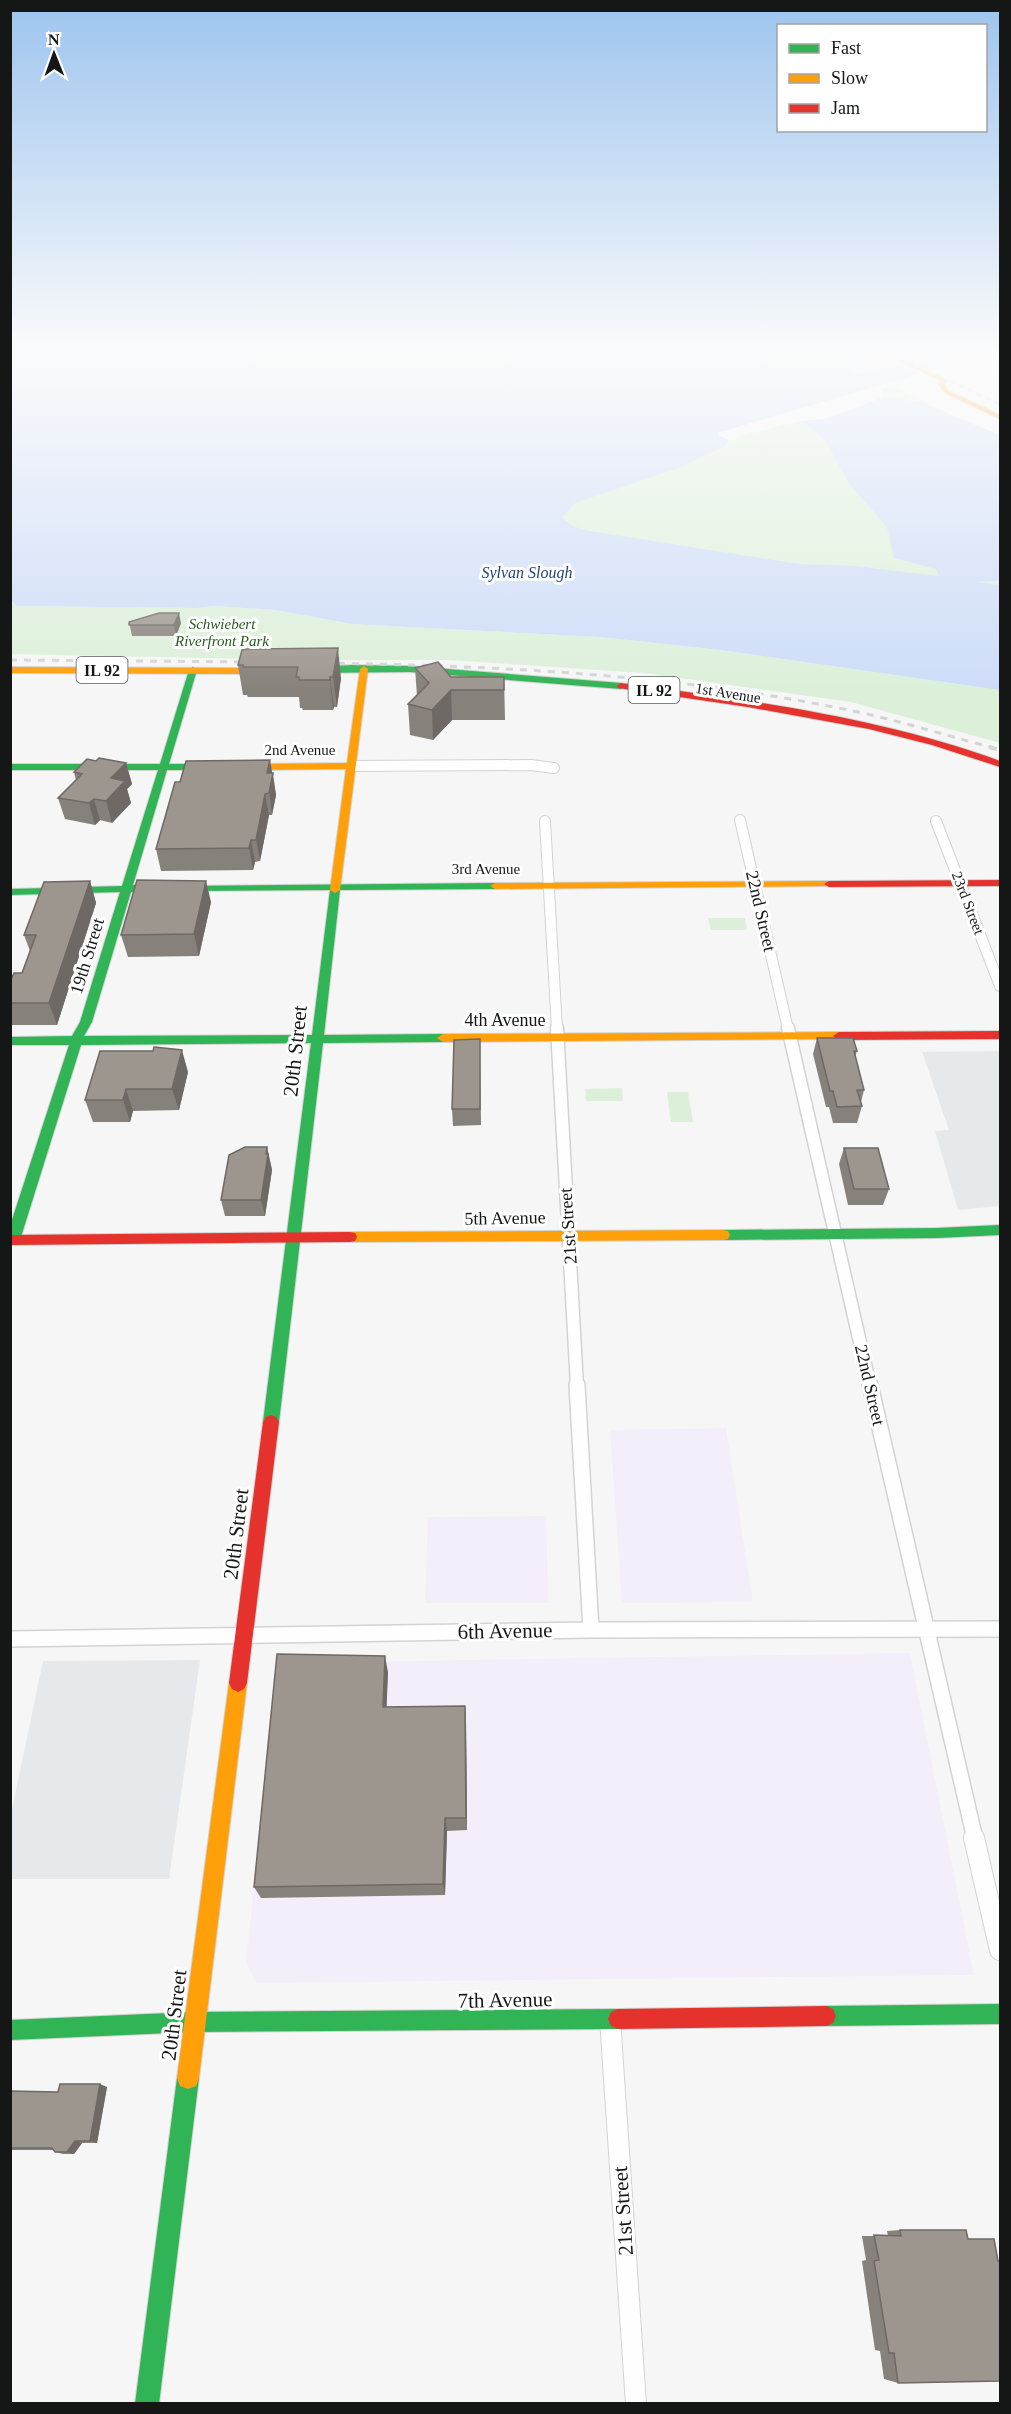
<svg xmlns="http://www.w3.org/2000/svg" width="1011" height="2414" viewBox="0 0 1011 2414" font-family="'Times New Roman',serif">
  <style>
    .built { fill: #e5e9ec }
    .education { fill: #f4eefa }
    .green { fill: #dcf0d9 }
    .water { fill: #cddcf8 }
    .pier { fill: #f6f6f6 }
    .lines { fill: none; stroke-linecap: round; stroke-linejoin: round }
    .street-far3-casing { stroke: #d3d3d3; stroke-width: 12 }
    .street-far2-casing { stroke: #d3d3d3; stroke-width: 15 }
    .street-far1-casing { stroke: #d3d3d3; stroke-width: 18 }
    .street-casing { stroke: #d3d3d3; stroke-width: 22 }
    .fast-casing { stroke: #d3d3d3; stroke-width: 2 }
    .slow-casing { stroke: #d3d3d3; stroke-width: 2 }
    .jam-casing { stroke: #d3d3d3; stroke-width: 2 }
    .street-far3 { stroke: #fefefe; stroke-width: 10 }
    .street-far2 { stroke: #fefefe; stroke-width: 12 }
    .street-far1 { stroke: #fefefe; stroke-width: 15 }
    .street { stroke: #fefefe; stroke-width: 20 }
    .fast { fill: #30b455; fill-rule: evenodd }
    .slow { fill: #ff9f0a; fill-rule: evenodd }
    .jam { fill: #e5322d; fill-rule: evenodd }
    .rail-far2 { stroke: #d3d4d4; stroke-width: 2; stroke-dasharray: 5 5; stroke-linecap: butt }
    .rail-far1 { stroke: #d3d4d4; stroke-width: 3; stroke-dasharray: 7 7; stroke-linecap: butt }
    .rail { stroke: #d3d4d4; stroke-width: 4; stroke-dasharray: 8 8; stroke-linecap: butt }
    .wall { fill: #87817b }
    .shaded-wall { fill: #6e6964 }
    .building { fill: #9d968f; stroke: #6e6964; stroke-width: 1.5 }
    .labels { text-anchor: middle; stroke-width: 6; stroke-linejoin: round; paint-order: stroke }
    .far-park-label { font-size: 15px; font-style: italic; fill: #255a1e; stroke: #fff }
    .far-street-label { font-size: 15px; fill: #151616; stroke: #fff }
    .far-water-label { font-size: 16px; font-style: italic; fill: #25437f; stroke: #fff }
    .shield { fill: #fff; stroke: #5b5c5c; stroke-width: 1.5 }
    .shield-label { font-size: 16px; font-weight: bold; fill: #151616 }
    .street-label { font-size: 18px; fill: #151616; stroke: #fff }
    .near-street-label { font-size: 21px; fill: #151616; stroke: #fff }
  </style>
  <rect width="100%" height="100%" fill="#f6f6f6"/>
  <path class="built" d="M1000,1051V1206L958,1210L935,1131L949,1130L922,1052Z
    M200,1660L169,1879H11V1814L43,1661Z"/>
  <path class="education" d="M726,1428L753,1602L622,1603L610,1430Z
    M546,1516L548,1603H425L428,1517Z
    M910,1653L974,1975L257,1983L246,1962L279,1663Z"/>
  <path class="green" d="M890,387C912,393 929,406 950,414L884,397L882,389Z
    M812,418L1000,556V588L902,579L582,537L526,506L718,435L733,441L740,436Z
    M11,602L16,606L197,608L214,606L275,610L352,624L600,637L720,650L1000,690V743L851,702L644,673L448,660H304L11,654Z
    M708,918H745L747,930H711Z
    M622,1088L623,1101H586L585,1089Z
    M667,1092H688L693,1122H671Z"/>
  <path class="water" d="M11,352H994L717,433L728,439L725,446L681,467L575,503L562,518L575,527L590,531L799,564L854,566L939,576L936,569L894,558L887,527L850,485L824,439L802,421L828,418L839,410L884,397L920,402L1000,435V581L976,582L1000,585V690L720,650L600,637L352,624L275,610L214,606L197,608L16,606L11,600Z"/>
  <path class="pier" d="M875,352H891L900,357L915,352H936L909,361L935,373L724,434L730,437L731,441L718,435L921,374L899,363L864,373H851L854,369L889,359Z
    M874,394L884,397L828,418L799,421L801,418L811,415H827L838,407Z"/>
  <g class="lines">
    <defs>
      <path id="street-far3" d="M352,766L531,765L554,768
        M740,820L788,1029
        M545,821L557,1029
        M936,821L1000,986"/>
      <path id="street-far2" d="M557,1028L577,1386
        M788,1028L870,1386"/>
      <path id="street-far1" d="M577,1385L591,1630
        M870,1385L975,1839
        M10,1639L591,1630L1000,1629"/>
      <path id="street" d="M974,1838L1000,1950
        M610,2019L636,2404"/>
      <path id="fast" d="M352,665L410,666L621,683L625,686L621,689L410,672L314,673L310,670L314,667Z
        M193,667L197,670L169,764H207L212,767L207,770H167L133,885H156L161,888L156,891L131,892L92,1022L84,1036L312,1035L330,890L185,891L180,888L181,886L495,883L500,886L495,889L340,890L324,1035L443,1034L449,1038L443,1042L323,1043L279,1422L276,1427L271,1429L266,1427L263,1422L311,1043L81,1045L20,1240L18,1244L10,1245V1226L69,1045H10V1037L72,1036L80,1022L120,892L10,895V889L122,886L158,770H10V764H160L189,670Z
        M1000,1225V1235L937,1238L723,1240L718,1239L716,1235L718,1231L723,1230L937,1228Z
        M1000,2004V2024L826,2026L819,2023L816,2016L819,2009L826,2006Z
        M618,2009L625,2012L628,2019L625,2026L618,2029L193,2032L10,2040V2020L193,2012Z
        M188,2067L196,2070L199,2078L159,2404H135L177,2078L180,2070Z"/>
      <path id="slow" d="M881,352H890L947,380L944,384L949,391L1000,415V419L945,393L938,384L941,381Z
        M364,666L368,669L340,890L335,893L330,890L346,769L248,770L243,767L248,764L347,763L360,669Z
        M10,667L263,668L267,671L263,674L10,673Z
        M829,881L833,882V886L495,889L490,886L495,883Z
        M839,1032L845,1036L843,1039L443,1042L437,1038L443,1034Z
        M723,1230L728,1231L730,1235L728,1239L723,1240L350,1242L345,1241L343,1237L345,1233L350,1232Z
        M238,1674L244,1677L247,1683L199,2078L196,2086L188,2089L180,2086L177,2078L229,1683L232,1677Z"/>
      <path id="jam" d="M621,683C748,700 879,717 1000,761V767L932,745L869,729L748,707L618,688L617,686Z
        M1000,880V886L829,887L824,884L829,881Z
        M1000,1031V1039L839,1040L833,1036L839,1032Z
        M350,1232L355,1233L357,1237L355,1241L350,1242L10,1245V1235Z
        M271,1415L276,1417L279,1422L247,1683L244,1689L238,1692L232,1689L229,1683L263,1422L266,1417Z
        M826,2006L833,2009L836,2016L833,2023L826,2026L618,2029L611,2026L608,2019L611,2012L618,2009Z"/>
    </defs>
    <use href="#street-far3" class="street-far3-casing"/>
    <use href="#street-far2" class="street-far2-casing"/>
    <use href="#street-far1" class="street-far1-casing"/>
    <use href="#street" class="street-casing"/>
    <use href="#fast" class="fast-casing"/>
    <use href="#slow" class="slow-casing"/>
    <use href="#jam" class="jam-casing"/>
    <use href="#street-far3" class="street-far3"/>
    <use href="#street-far2" class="street-far2"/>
    <use href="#street-far1" class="street-far1"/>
    <use href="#street" class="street"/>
    <use href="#fast" class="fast"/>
    <use href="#slow" class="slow"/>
    <use href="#jam" class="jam"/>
    <path class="rail-far2" d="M886,352L1000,404"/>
    <path class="rail-far1" d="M10,660L255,662
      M324,663C505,666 689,675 867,714C910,724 952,737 994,748"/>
    <path class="rail" d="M989,747L1000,750"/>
  </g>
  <path class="wall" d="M129,622L181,623L176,636H132Z
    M242,650L341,678L337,707H334L333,710H303L302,708H300L299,697H248L247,695H243L238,665Z
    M415,668L451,677H504L505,720H452L433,740L410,735L408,704L417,696Z
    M96,761L126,763L132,784L127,789L131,803L112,823L100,820L95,825L65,819L58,798L76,780L74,772Z
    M272,773H273L276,795L272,815H269L260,861L255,862L253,870L161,871L156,849Z
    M90,881L96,903L57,1025H10V982L22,973L30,951L24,935Z
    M211,902L199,956L128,957L121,935Z
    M817,1038L857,1051L855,1057L864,1090L861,1102L862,1106L857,1123H833L829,1107H826L813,1054Z
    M480,1039L481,1125L453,1126L452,1109Z
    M188,1072L179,1110L133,1111L130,1122H93L85,1100Z
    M267,1147L272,1170L265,1216H225L221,1200Z
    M844,1148L889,1189L883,1205H848L839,1164Z
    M388,1672L386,1707L465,1706L466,1721L467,1830L447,1831L445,1895L261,1898L254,1887Z
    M107,2087L97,2143H82L74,2154H63L55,2152L54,2150H10V2091L58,2092Z
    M900,2230H966L898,2383L884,2379L880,2351L875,2350L862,2261L866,2260L862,2236H888L887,2231Z"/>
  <path class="shaded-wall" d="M179,613L181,623L176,636L174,625Z
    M338,648L341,678L337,707L333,677Z
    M330,677L334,707L333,710L330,680Z
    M451,690L452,720L433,740L432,710Z
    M270,760L276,795L272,815L267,773Z
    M126,763L132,784L127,789L131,803L112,823L106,801L111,778Z
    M265,794L269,815L260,861L256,840Z
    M94,799L100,820L95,825L89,803Z
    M251,840L255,862L253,870L249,848Z
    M90,881L96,903L57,1025L49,1003Z
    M206,881L211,902L199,956L194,934Z
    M182,1050L188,1072L179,1110L172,1089Z
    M126,1089L133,1111L130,1122L123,1100Z
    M267,1147L272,1170L265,1216L261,1200Z
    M385,1656L388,1672L386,1722L383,1707Z
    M465,1706L466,1721L467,1830L466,1818Z
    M445,1818L447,1831L445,1895L443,1884Z
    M100,2084L107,2087L97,2143L90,2141Z
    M75,2141L82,2143L74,2154L67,2152Z"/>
  <path class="building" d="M159,613H179L174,625H129V622Z
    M338,648L333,677H330V680H299V677H296L298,667H243V665H238L242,650L247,649Z
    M438,662L451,677H504V690H451L432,710L408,704L429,683L415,668Z
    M99,758L126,763L111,778L125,781L106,801L94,799L89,803L58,798L82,774L74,772L87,759L96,761Z
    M270,760L267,773H273L269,793L265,794L256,840H251L249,848L156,849L175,782H180L186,761Z
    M137,880L206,881L194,934L121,935Z
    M90,881L49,1003H10V982L14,973H22L36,935H24L44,882Z
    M817,1038H853L857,1051H854L864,1090H857L862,1106L837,1107L833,1091H830Z
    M480,1039V1109H452L454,1040Z
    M154,1047L182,1050L172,1089H126L123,1100H85L100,1051H153Z
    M245,1147H267L266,1154H268L261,1200H221L229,1155Z
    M844,1148H878L889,1189H854Z
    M277,1654L385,1656L383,1707L465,1706L466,1818H445L443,1884L254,1887Z
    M60,2084H100L90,2141H75L67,2152H55L52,2148H10V2091L58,2092Z
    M900,2230H966L968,2239H994L998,2261H1000V2381L898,2383L894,2353H889L874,2261L879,2260L874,2235L901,2236Z"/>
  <linearGradient id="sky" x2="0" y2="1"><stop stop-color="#9dc4ee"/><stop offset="0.51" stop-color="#fbfbfb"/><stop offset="1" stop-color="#fbfbfb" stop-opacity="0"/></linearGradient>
  <rect width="1011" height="690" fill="url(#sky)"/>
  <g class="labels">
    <g class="far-park-label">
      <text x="222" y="629">Schwiebert<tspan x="222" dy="17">Riverfront Park</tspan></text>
    </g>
    <g class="far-street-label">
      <text transform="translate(728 693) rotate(9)" y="5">1st Avenue</text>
      <text x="300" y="755">2nd Avenue</text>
      <text x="486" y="874">3rd Avenue</text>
      <text transform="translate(968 903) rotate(69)" y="5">23rd Street</text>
    </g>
    <g class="far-water-label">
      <text x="527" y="578">Sylvan Slough</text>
    </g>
    <g class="shield">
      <rect x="76.5" y="657" width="51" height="26" rx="4.5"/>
      <rect x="628.5" y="677" width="51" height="26" rx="4.5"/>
    </g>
    <g class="shield-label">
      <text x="102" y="676">IL 92</text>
      <text x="654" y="696">IL 92</text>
    </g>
    <g class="street-label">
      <text transform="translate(761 911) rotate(77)" y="6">22nd Street</text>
      <text transform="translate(87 956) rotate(-73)" y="6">19th Street</text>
      <text x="505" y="1026">4th Avenue</text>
      <text transform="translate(505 1218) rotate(-1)" y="6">5th Avenue</text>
      <text transform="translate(568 1226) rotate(-94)" y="6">21st Street</text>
      <text transform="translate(870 1385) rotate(77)" y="6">22nd Street</text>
    </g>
    <g class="near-street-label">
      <text transform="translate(295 1051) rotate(-84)" y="7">20th Street</text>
      <text transform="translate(236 1534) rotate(-83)" y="7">20th Street</text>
      <text transform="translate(505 1631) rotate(-1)" y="7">6th Avenue</text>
      <text transform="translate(505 2000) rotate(-1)" y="7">7th Avenue</text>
      <text transform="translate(174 2015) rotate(-83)" y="7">20th Street</text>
      <text transform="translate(623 2211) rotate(-94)" y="7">21st Street</text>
    </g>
  </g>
  <rect width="1011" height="2414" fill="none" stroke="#151616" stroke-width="24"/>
  <rect x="777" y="24" width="210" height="108" fill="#ffffff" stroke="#a1a2a2" stroke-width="1.5"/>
  <rect x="789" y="44" width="30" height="9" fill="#30b455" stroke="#a1a2a2" stroke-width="1.5"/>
  <text x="831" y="54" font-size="18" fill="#151616">Fast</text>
  <rect x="789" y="74" width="30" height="9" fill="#ff9f0a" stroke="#a1a2a2" stroke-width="1.5"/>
  <text x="831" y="84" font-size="18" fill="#151616">Slow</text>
  <rect x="789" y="104" width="30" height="9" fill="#e5322d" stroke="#a1a2a2" stroke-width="1.5"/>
  <text x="831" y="114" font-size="18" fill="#151616">Jam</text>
  <g transform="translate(54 54) rotate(359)" stroke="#ffffff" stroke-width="4.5" paint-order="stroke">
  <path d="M0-4.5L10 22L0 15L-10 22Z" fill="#151616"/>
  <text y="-9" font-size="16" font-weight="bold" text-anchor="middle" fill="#151616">N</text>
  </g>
</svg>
